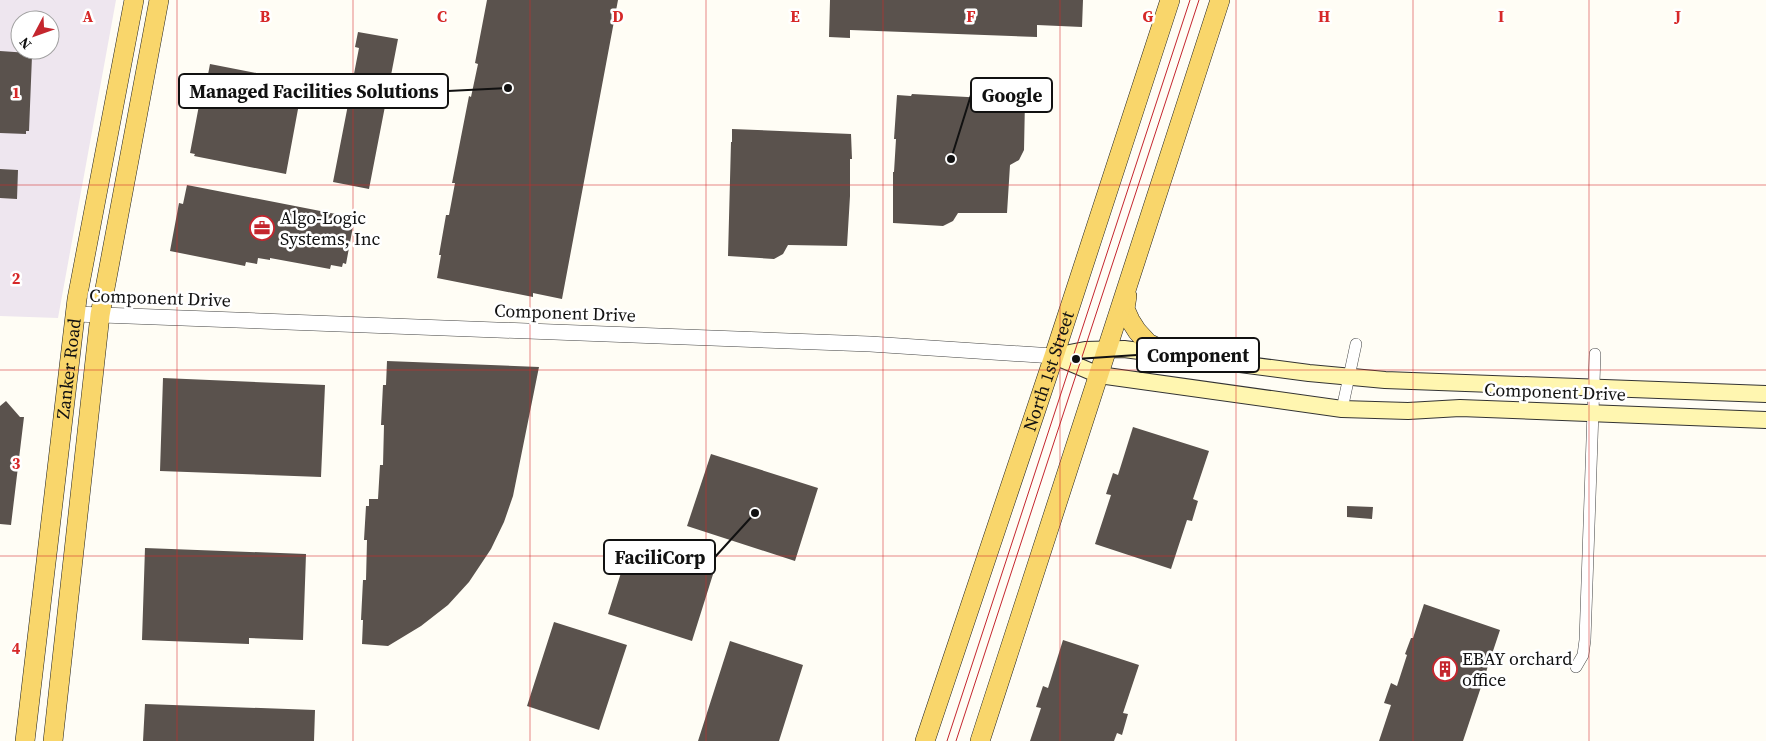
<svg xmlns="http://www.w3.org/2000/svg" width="1766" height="741" viewBox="0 0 1766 741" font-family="'Source Serif 4',serif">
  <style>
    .industrial { fill: #eee6ef; fill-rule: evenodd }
    .building { fill: #5a524d }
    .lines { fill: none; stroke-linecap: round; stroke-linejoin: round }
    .minor-casing { stroke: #444; stroke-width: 12 }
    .tertiary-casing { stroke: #444; stroke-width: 16 }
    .secondary-casing { stroke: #333; stroke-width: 18 }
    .primary-casing { stroke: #222; stroke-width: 20 }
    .minor { stroke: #fff; stroke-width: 11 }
    .tertiary { stroke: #fff; stroke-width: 15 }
    .secondary { stroke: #fff6b0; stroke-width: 16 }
    .primary { stroke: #f9d66b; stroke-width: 19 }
    .tram { stroke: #c4262e; stroke-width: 1 }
    .grid { fill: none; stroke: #d62828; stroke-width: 1; stroke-opacity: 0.55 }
    .labels { text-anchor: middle; stroke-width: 5; stroke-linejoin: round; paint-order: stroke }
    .poi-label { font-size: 18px; fill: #111; stroke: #fff; text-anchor: start }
    .street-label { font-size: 18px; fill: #111; stroke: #fff }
    .grid-label { font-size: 16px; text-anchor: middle; font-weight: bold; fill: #d62828; stroke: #fff; stroke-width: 5; stroke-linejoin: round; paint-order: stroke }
    .leader { fill: none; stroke: #111; stroke-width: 2 }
    .callout-dot { fill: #111; stroke: #fff; stroke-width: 2 }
    .callout { fill: #fff; stroke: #111; stroke-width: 2 }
    .callout-label { font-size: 19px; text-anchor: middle; font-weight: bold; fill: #111 }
  </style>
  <rect width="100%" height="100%" fill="#fffdf5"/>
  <path class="industrial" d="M0,0H116L58,318L0,316ZM20,20H50V50H20Z"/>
  <path class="building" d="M487,0H618L562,299L533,293V297L437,278L441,255H439L446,215H449L455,183H452L469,96L471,97L478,64L475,63Z
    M830,0H1083L1082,27L1037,25V37L850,30V38L829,37Z
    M358,32L398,39L369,189L333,182L359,48L355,47Z
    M0,51L29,53L28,56H32L29,131H26V134L0,133Z
    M210,64L303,82L286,174L194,156L195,154L190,153L200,100L203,101Z
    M912,94L1025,100L1024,150L1019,160L1010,165L1007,213H958L953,221L943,226L893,223V172H894L896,139H894L897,95L911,96Z
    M732,129L851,134L852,159H850V196L847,246L788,245L783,254L774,259L728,256L731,142H732Z
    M0,169L18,170L17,199L0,198Z
    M187,185L351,217L350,221H354L346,264L343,263L342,267L331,265L330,269L270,258V260L258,258L257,264L246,262L245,266L170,251L179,203L183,204Z
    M387,361L539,367L513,496L504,522L491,549L469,582L448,605L421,626L388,646L362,644L363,620H361L363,580H366L367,540H364L366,506H369V499H378L380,465H383L384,425H381L383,385H386Z
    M163,378L325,385L321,477L160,471Z
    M6,401L20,417H24L11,525L0,524V406Z
    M1133,427L1209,451L1193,499L1198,501L1192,521L1187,520L1171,569L1095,544L1111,495L1106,494L1113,473L1118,475Z
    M711,454L818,488L795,561L687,526Z
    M1347,506L1373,507L1372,519L1347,517Z
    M631,541L715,568L692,641L608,614Z
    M145,548L306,554L303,640L249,638V644L142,640Z
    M1424,604L1500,630L1463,741H1379L1391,705L1384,703L1391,683L1397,686L1407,655L1405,654L1411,638H1413Z
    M554,622L627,645L599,730L527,706Z
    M1063,640L1139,665L1123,713L1128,714L1122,735L1117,733L1114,741H1030L1041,708L1036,707L1043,686L1048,688Z
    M730,641L803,665L779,741H698Z
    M145,704L315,710L314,741H143Z"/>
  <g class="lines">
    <defs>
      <path id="minor" d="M1342,409L1356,344
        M1576,667L1583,655L1585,640L1595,354"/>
      <path id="tertiary" d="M75,314L870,344L1054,356"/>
      <path id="secondary" d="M1054,356L1099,375L1342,409L1408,411L1460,408L1766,420
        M1054,356L1085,350L1124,349L1309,373L1385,380L1766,394"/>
      <g id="primary">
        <path d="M1127,296L1125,309L1130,320L1137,331L1148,343L1170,354"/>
        <path id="s1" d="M25,741L77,299L134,0"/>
        <path d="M53,741L100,315L159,0"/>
        <path id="s2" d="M925,741L1054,356L1170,0"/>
        <path d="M980,741L1220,0"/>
      </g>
    </defs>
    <use href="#minor" class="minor-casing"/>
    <use href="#tertiary" class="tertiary-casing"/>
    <use href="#secondary" class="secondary-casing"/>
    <use href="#primary" class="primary-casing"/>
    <use href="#minor" class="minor"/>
    <use href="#tertiary" class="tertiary"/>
    <use href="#secondary" class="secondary"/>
    <use href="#primary" class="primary"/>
    <path class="tram" d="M947,741L1190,0
      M956,741L1199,0"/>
  </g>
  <path class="grid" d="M177,0V741M353,0V741M530,0V741M706,0V741M883,0V741M1060,0V741M1236,0V741M1413,0V741M1589,0V741M0,185H1766M0,370H1766M0,556H1766"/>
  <defs>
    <symbol id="office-ring" viewBox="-11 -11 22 22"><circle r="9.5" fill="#fff" stroke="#c4262e" stroke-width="1.5"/><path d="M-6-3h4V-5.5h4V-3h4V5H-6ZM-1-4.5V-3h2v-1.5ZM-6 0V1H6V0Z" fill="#c4262e"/></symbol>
    <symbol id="building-ring" viewBox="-11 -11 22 22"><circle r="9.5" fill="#fff" stroke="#c4262e" stroke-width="1.5"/><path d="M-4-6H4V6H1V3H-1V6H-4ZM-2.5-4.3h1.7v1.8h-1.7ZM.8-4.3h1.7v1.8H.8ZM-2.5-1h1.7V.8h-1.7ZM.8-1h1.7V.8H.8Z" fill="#c4262e"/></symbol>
  </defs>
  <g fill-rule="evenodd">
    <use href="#office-ring" x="248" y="214" width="28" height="28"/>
    <use href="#building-ring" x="1431" y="655" width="28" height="28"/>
  </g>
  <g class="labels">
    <g class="poi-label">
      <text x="280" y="224">Algo-Logic<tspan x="280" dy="21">Systems, Inc</tspan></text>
      <text x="1462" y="665">EBAY orchard<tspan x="1462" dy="21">office</tspan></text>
    </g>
    <g class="street-label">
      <text transform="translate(160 298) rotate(2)" y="6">Component Drive</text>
      <text transform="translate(565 313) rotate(2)" y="6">Component Drive</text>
      <text dy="6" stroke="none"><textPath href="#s1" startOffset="375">Zanker Road</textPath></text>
      <text dy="6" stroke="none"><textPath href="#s2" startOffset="390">North 1st Street</textPath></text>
      <text transform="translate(1555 392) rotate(2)" y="6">Component Drive</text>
    </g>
  </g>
  <g class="grid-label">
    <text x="88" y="22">A</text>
    <text x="265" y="22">B</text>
    <text x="442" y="22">C</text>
    <text x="618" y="22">D</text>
    <text x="795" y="22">E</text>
    <text x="971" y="22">F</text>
    <text x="1148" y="22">G</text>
    <text x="1324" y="22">H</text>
    <text x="1501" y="22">I</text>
    <text x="1678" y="22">J</text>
    <text x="16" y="98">1</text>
    <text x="16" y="284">2</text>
    <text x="16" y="469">3</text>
    <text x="16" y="654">4</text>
  </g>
  <path class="leader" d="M508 88L448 91M951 159L971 95M1076 359L1137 355M755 513L715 557"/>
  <g class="callout-dot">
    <circle cx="508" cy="88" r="5"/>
    <circle cx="951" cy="159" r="5"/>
    <circle cx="1076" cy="359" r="5"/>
    <circle cx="755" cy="513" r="5"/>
  </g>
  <g class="callout">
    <rect x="179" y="74" width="269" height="34" rx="5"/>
    <rect x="971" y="78" width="81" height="34" rx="5"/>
    <rect x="1137" y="338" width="122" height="34" rx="5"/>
    <rect x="604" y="540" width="111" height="34" rx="5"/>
  </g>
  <g class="callout-label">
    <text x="314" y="98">Managed Facilities Solutions</text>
    <text x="1012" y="102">Google</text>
    <text x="1198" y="362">Component</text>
    <text x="660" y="564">FaciliCorp</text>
  </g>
  <g transform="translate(35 35) rotate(229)"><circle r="24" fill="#ffffff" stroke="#a0a0a0"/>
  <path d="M0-4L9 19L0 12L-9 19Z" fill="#c4262e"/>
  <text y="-8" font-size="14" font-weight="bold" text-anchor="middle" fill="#111111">N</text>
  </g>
</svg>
